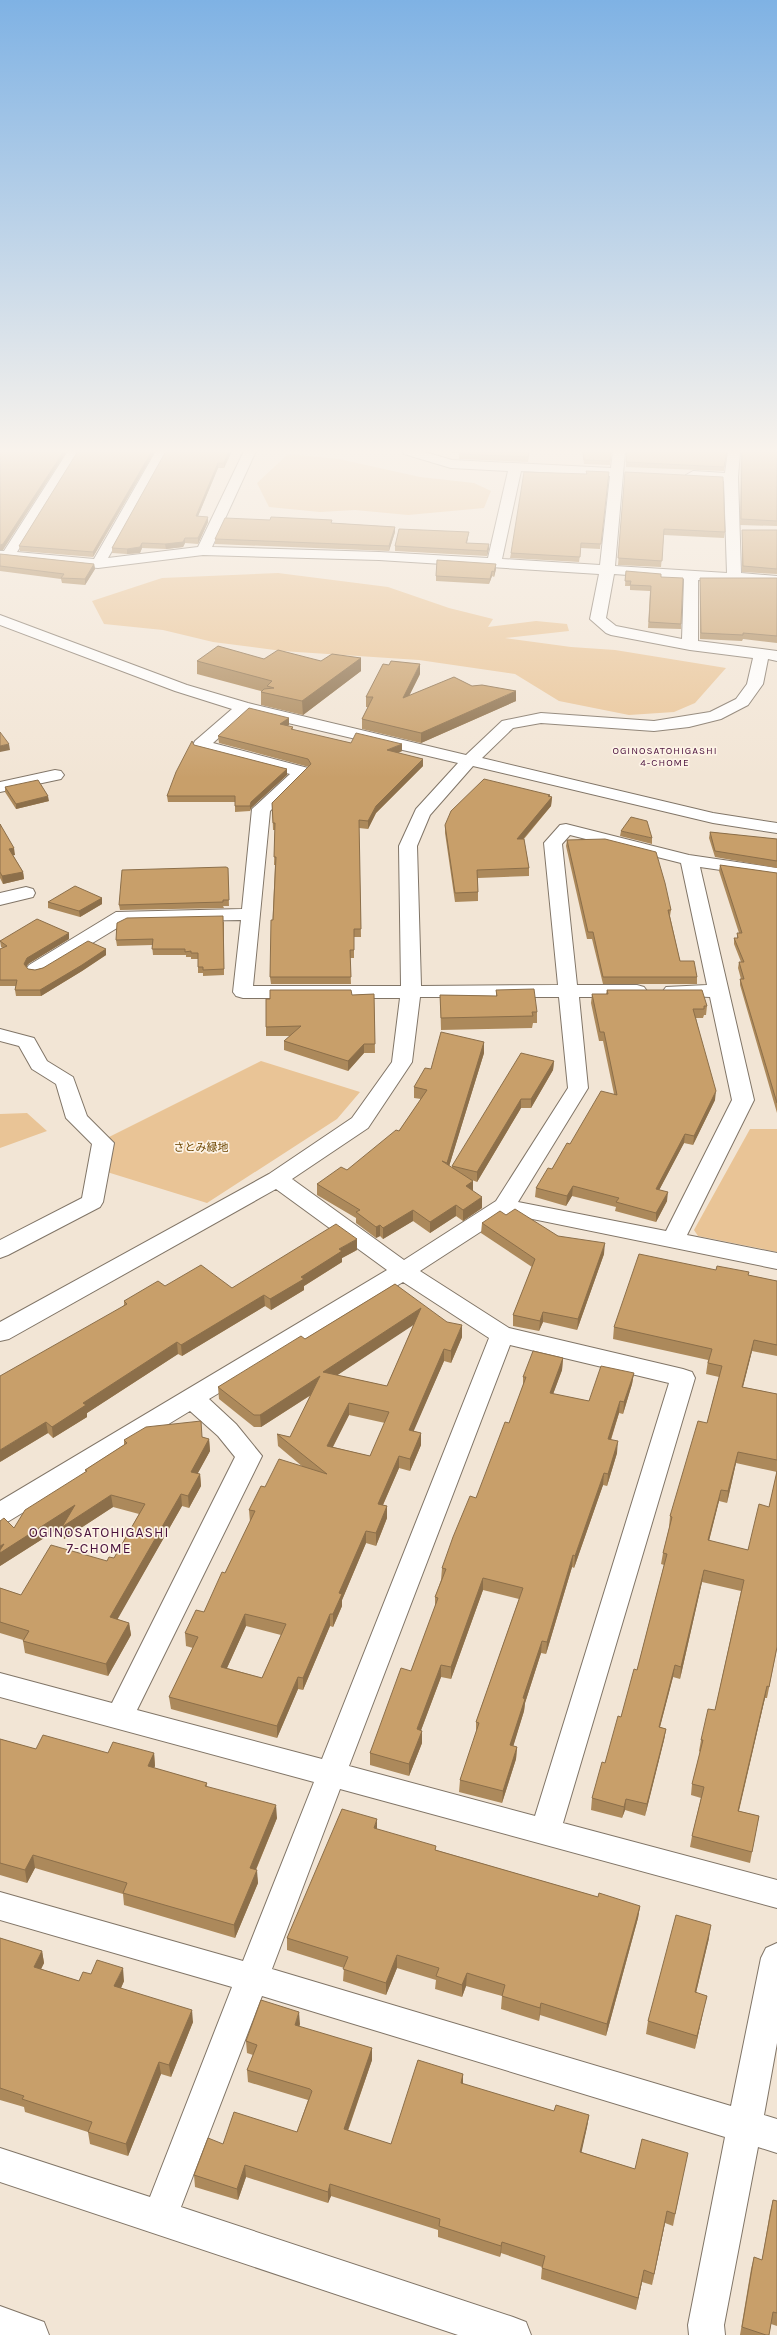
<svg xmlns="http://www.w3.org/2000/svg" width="777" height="2335" viewBox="0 0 777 2335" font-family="Karla,'Noto Sans JP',sans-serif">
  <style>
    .green { fill: #e9c496 }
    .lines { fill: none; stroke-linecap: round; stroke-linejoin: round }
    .minor-casing { stroke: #817567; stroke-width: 2 }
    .highway-casing { stroke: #817567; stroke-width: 2 }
    .minor { fill: #fff; fill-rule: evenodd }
    .highway { fill: #fff; fill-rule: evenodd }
    .wall { fill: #ac895b; fill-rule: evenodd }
    .shaded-wall { fill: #8c6f4a }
    .building { fill: #c89f6a; stroke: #8c6f4a; fill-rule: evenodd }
    .labels { text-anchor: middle; stroke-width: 3.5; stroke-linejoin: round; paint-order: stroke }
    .far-neighbourhood-label { font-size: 10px; letter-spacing: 1px; fill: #4a123d; stroke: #fdf3e6 }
    .park-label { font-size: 11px; fill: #6d4600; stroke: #fdf3e6 }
    .near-neighbourhood-label { font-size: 14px; letter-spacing: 1px; fill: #4a123d; stroke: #fdf3e6 }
  </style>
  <rect width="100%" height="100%" fill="#f2e5d5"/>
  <path class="green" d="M288,454L339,459L420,477L474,483L491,491L484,508L408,515L355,510L320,512L269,507L257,483Z
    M278,573L388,587L449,608L493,619L488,627L536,621L567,624L569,631L505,638L571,647L615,650L726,668L695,703L674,712L629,715L559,701L515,674L419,660L282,651L213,642L163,630L104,624L92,601L162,578Z
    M261,1061L360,1092L337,1119L207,1203L107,1172L109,1137Z
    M27,1113L47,1131L0,1148V1114Z
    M750,1129H777V1252L698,1236L694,1230Z"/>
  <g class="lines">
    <defs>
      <path id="minor" d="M68,451H80L17,552L94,559L156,451H168L108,558L198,547L244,451H256L212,547L379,552L488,558L508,471L451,468L404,454L403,451H421L452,460L611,468L613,451H625L615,566L727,573L724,481L693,479L686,475L693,471L725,473L728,451H740L738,477L741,573L777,576V584L698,580V641L777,651V661L768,659L763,684L748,705L721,719L689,727L654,731L541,723L513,728L482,758L713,813L777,823V833L713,823L473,766L430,815L417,846L421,986L558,985L544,843L560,825L566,824L689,855L777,868V878L700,867L754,1100L687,1235L777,1253V1269L508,1214L420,1271L509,1328L683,1369L692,1372L695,1378L563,1823L777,1880V1908L340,1789L272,1969L731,2106L761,1958L766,1948L777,1943V2043L764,2115L777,2119V2153L758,2147L724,2325L725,2335H689L688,2325L725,2137L262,1996L181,2207L513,2317L526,2322L531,2335H458L0,2182V2148L150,2197L232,1987L0,1920V1892L243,1961L314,1782L0,1697V1673L112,1703L235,1457L218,1436L190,1411L9,1521L0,1524V1501L387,1270L276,1189L9,1339L0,1341V1322L269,1174L352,1118L392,1062L400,998H243L236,996L233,992L241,920L127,922L43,973L36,975L29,973L26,969L29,965L116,912L242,909L252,809L290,774L195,749L193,745L195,741L232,709L175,691L0,625V615L187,685L248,703L466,755L502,721L541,713L654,721L710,712L736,699L747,684L753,658L690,650L611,635L606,633L590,619L599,574L379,560L203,555L98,568L0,559V551H4ZM521,471L610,476L600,565L502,559ZM614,574L684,579L682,639L616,626L606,618ZM246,713L458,763L416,809L399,846L401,986H253L270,811L310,772L308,768L213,743ZM570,835L681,863L707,985L666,987L663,991L666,995L710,997L732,1100L666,1231L518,1202L588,1088L579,997H637L644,995L647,991L644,987L637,985H577L562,844ZM420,997H559L568,1088L496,1201L404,1260L292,1179L368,1128L412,1062ZM403,1282L489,1338L322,1759L137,1710L262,1456L236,1424L209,1399ZM510,1345L669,1383L535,1816L349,1766Z
        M55,770L61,771L64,775L61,779L0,792V782Z
        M26,887L33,889L35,893L33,897L0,905V893Z
        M0,1029L34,1038L47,1061L73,1077L87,1116L114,1143L103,1202L100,1207L8,1255L0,1258V1240L82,1198L92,1144L66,1118L56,1084L32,1069L19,1046L0,1041Z"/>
      <path id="highway" d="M0,2306L44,2322L49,2335H0Z"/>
    </defs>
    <use href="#minor" class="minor-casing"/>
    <use href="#highway" class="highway-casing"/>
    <use href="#minor" class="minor"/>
    <use href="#highway" class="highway"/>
  </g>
  <path class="wall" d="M78,451H155L93,557L20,551L19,546Z
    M166,451H232L224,468H218L198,516L208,517V522L198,544L185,543L183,547L166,549L142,548L140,553L127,554L112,553V548Z
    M437,451H530L528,462L459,459V453Z
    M582,451H612L610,465L584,464Z
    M626,451H727L724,471L626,467Z
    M741,451H777V526L740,525Z
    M586,471L609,472L600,549L581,548L579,562L510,558L511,553L586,474Z
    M625,472L725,532L724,538L664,535L661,567L618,565Z
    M332,523L395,527V532L389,551L215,544V539Z
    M742,530H777V574L742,572Z
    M468,537L467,543L489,549L487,556L395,551V546Z
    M0,554L94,564L95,569L85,585L62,583L61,579L0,571Z
    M496,564V569L494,577L492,576L489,584L436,581V576Z
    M626,571L661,577L681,624V629L648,628L650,591L630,590V586H625Z
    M700,578H777V643L743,639L742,641L700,639Z
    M361,658V671L303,715L261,705V691L197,674V661L264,659L321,661Z
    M420,674L409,696L472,686L516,701L421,743L362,729V719L368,707H366V697Z
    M289,718V725L287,726L293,727V730L351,743L402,751L398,753L423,759V766L376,813L368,829L359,828L361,937H354V958H350L351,984H271L270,977L275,865H274L275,830H273L272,803L309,767L219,743L218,736Z
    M194,745L287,769V775L251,808L250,811L235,812V802H168L167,796Z
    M5,787L49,801L16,809L5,792Z
    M550,797H552L551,806L524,839L529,868V876L478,878V901L455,902L445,833V825Z
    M0,824L15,855H13L23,872L24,879L3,884L0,878Z
    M621,831L652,838V844L620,836Z
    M710,832L777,839V868L715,857L709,838Z
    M567,840L671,910L670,916L680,961L697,977V984H603L592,939H587L566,846Z
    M720,865L777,873V1113L740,985V979H741L738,968L739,962H741L734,944V938H737V933H739L719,871Z
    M228,868L229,906H223L224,908L120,910L119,905Z
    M102,898V904L80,917L48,908V902Z
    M224,922V975L203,976V973H198V959H191V957H186V955H153L152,945L117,946L116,940Z
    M69,939L28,964L26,967L28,969L35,970L106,949V955L82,971L41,996H16L15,990L16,986H0V949L3,948L1,947L0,941Z
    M496,990L537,1012V1023H533L532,1028L441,1030L440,995L496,996Z
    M607,990L707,1006L706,1015H704L703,1018H696L715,1100L693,1145L684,1143L659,1190L667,1201L656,1222L615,1211L616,1207L572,1196L566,1206L535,1197L536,1188L552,1169L570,1144L614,1094L603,1041H599L591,1003L592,994H606Z
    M374,994L375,1053H364L348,1071L284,1050V1041L290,1036H266V1027L352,995Z
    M484,1042V1053L449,1166L452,1168V1166L554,1061L553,1070L531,1108H521L477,1182L472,1180L473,1181V1191L482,1208L463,1221L456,1216L430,1233L413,1221L383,1239L380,1236L376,1238L356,1223V1218L317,1195V1184L347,1170L399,1131L421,1099L414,1098V1087L431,1069Z
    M506,1215L558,1236L604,1254L577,1330L543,1322L539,1331L513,1326V1315L532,1267L481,1233L482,1223Z
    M357,1250L342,1258V1262L304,1286V1290L271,1310L265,1306L182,1356L178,1354L87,1413V1417L53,1438L48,1433L0,1462L124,1305V1301L165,1286L232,1288Z
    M716,1270L748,1275L777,1281V1356L752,1351L743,1387L777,1394V1648L767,1698H765L739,1811L759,1816L750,1863L690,1847L692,1836L701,1798L691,1795L692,1784L700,1752L699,1751L701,1740L715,1710L741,1591L702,1582L680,1679L673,1677L660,1727L666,1729L664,1740L645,1816L625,1810L622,1818L591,1810L592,1798L605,1763L637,1670L664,1565L661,1564L663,1553L669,1528L670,1516L707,1423L719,1377L706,1374L708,1360L613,1339L614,1327ZM736,1463L777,1472L769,1507L748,1550L709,1541L719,1501L727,1503Z
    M395,1284L462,1337L451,1363L444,1361L413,1431L421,1433V1445L410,1471L399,1468L383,1505L387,1506V1518L376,1546L366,1543L342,1600V1606L333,1627L330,1626L303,1690L298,1689L277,1738L171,1709L169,1697L193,1648L186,1646L185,1633L204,1612L225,1573L250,1522L249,1510L265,1487L303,1467L278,1446L277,1434L290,1437L311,1395L261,1427H254L219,1399L218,1387L305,1339ZM414,1324L387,1386L337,1375ZM349,1415L385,1423L370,1456L333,1447ZM246,1626L281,1635L262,1678L227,1668Z
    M563,1358L562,1370L553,1394L589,1401L634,1373L632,1384L623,1414L619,1413L611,1440L617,1453L607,1486L603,1485L574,1568L572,1567L546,1654L541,1653L525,1703L524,1711L513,1746L517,1747L516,1759L502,1803L459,1792L460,1780L476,1735V1722L519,1599L483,1590L451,1679L441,1677L421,1730L422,1743L409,1776L370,1765V1753L411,1671L435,1607V1597L441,1580L442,1568L476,1498L509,1423L523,1386V1377Z
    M202,1437L209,1439L210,1451L197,1474H200L201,1486L189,1508L182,1506L117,1619L129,1623L131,1635L108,1676L25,1653L23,1641V1640L0,1633V1588L21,1595L114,1558L139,1514L113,1507L64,1539L63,1526L0,1566L14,1528L86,1472L85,1470L124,1445V1440Z
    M0,1739L36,1749L108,1753H154L155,1766L154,1768L207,1783V1787L277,1818L256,1870L258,1883L235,1938L124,1905L123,1894L35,1868L27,1883L0,1875Z
    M377,1829L436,1850L598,1897L640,1906L638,1918L606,2036L540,2015L539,2021L501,2009L502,1996L466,1986L462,1997L435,1989L436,1980L397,1968L386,1995L343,1981L344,1968L287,1950V1938Z
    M0,1938L42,1951L44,1963L41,1969L79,1981L91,1974L124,1981L121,1988L193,2022L171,2077L161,2074L128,2156L90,2144L88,2132L25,2112L24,2107L0,2100Z
    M709,1938L696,1993L707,1996L704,2008L695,2049L646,2034L648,2021Z
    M300,2024L299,2027L372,2048V2060L348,2131L391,2144L463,2074V2084L554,2111L589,2115L587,2127L581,2152L635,2169L685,2165L673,2226L665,2223L652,2285L642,2282L636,2310L541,2279L542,2267L501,2253L500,2257L438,2237V2230L331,2196L328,2203L246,2177L238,2200L195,2187L194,2175L223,2144L297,2132L308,2100L248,2082L247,2070L253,2055L247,2053L246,2041Z
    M773,2200L777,2201V2326L771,2324L769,2335H740L751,2269L754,2257L762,2260L770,2212Z"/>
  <path class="shaded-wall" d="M64,451H67L3,550H0V545Z
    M152,451H155L93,557V552Z
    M229,451H232L224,468V463Z
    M218,463V468L196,521V516Z
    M208,517V522L198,544V538Z
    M395,527V532L389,551V546Z
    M469,532L468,537L466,548V543Z
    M185,538V543L183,547L166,549L165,544Z
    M142,543V548L140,553L127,554V549Z
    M489,544V549L487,556V551Z
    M94,564L95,569L85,585V579Z
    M496,564V569L494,577V572Z
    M492,571V576L489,584L490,579Z
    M361,658V671L303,715L302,701Z
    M420,664V674L403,708V698Z
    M516,691V701L421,743V733Z
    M289,718V725L280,731V724Z
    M9,744L10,750L0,752V746Z
    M402,744V751L387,758V750Z
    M423,759V766L376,813L368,829V821L376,806Z
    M287,769V775L251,808L250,811V806L251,802Z
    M550,795L549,800L552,797L551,806L516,847L517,839Z
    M48,796L49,801L16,809V804Z
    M14,848L15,855L10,856L9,849Z
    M23,872L24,879L3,884L2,876Z
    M102,898V904L80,917L79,911Z
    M69,933V939L28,964L25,970L24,964L27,958Z
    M106,949V955L82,971L41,996L40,990Z
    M484,1042V1053L447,1173V1163Z
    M364,1044V1053L348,1071V1061Z
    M554,1061L553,1070L531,1108V1099Z
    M716,1091L715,1100L693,1145L694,1136Z
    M521,1099V1108L477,1182V1172Z
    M685,1134L684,1143L655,1198L656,1189Z
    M473,1181V1192L466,1186Z
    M573,1186L572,1196L566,1206L567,1196Z
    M668,1192L667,1201L656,1222V1213Z
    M482,1197V1208L463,1221V1210Z
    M456,1205V1216L430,1233V1222Z
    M413,1210V1221L383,1239V1228Z
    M380,1225V1236L376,1238V1227Z
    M357,1239V1250L342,1258V1262L304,1286V1290L271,1310L270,1299L339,1249Z
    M605,1243L604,1254L577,1330L578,1319Z
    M264,1295L265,1306L182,1356L181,1345Z
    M421,1308V1320L324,1384L323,1372Z
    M543,1312V1322L539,1331L540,1321Z
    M462,1325V1337L451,1363V1351Z
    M754,1340L752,1351L740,1398L742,1387Z
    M177,1342L178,1354L87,1413V1417L53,1438L52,1427L83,1403Z
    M444,1349V1361L409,1442V1430Z
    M563,1358L562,1370L549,1405L550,1393Z
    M634,1373L632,1384L623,1414L624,1402Z
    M320,1376V1389L261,1427L260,1415Z
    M620,1401L619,1413L607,1451L608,1439Z
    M349,1403V1415L327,1458V1446Z
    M46,1422L48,1433L0,1462V1450Z
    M421,1433V1445L410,1471V1459Z
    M209,1439L210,1451L192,1484L191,1472Z
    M618,1441L617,1453L607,1486L608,1474Z
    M738,1452L736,1463L727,1503L728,1491Z
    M399,1456V1468L378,1516V1504Z
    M604,1473L603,1485L574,1568L575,1556Z
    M200,1474L201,1486L189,1508L188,1496Z
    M721,1490L719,1501L706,1552L708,1540Z
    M181,1494L182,1506L112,1629L110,1617Z
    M111,1495L113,1507L64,1539L62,1527Z
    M75,1505L77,1517L0,1566V1546Z
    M387,1506V1518L376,1546V1533Z
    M366,1531V1543L342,1600V1606L333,1627V1614L339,1593Z
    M573,1555L572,1567L546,1654L547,1642Z
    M704,1570L702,1582L680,1679L681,1667Z
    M483,1578V1590L451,1679V1667Z
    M245,1614L246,1626L222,1679L221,1667Z
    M330,1614V1626L303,1690V1678Z
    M129,1623L131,1635L108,1676L106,1664Z
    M542,1641L541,1653L525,1703L524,1711L510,1757V1745L523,1698Z
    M441,1665V1677L417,1741V1729Z
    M675,1665L673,1677L657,1738L659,1727Z
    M298,1677V1689L277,1738V1726Z
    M767,1686L765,1698L736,1822L738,1811Z
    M666,1729L664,1740L645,1816L647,1804Z
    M422,1731V1743L409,1776V1764Z
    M517,1747L516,1759L502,1803L503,1791Z
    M154,1753L155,1766L149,1778L148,1766Z
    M626,1799L625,1810L622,1818L624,1807Z
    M276,1805L277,1818L251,1881L250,1868Z
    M377,1819V1832L374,1828Z
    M33,1855L35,1868L27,1883L25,1870Z
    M257,1870L258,1883L235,1938L234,1925Z
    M640,1906L638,1918L606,2036L607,2024Z
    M711,1925L709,1938L693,2005L695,1992Z
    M42,1951L44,1963L36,1979L34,1967Z
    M397,1955V1968L386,1995V1983Z
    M123,1968L124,1981L116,1999L114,1986Z
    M467,1973L466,1986L462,1997V1985Z
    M707,1996L704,2008L695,2049L697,2036Z
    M541,2003L540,2015L539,2021L540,2008Z
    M192,2010L193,2022L171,2077L169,2065Z
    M299,2012L300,2024L295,2038V2025Z
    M372,2048V2060L344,2141V2129Z
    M159,2062L161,2074L128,2156L126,2144Z
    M463,2074V2086L461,2083Z
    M589,2115L587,2127L579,2164L580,2152Z
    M245,2165L246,2177L238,2200L237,2189Z
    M330,2184L331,2196L328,2203V2192Z
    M667,2211L665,2223L652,2285L654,2274Z
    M502,2242L501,2253L500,2257L501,2246Z
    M644,2270L642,2282L636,2310L638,2298Z"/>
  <path class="building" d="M0,451H64L3,544L0,545Z
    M78,451H152L93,552L19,546Z
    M166,451H229L224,463H218L196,516L208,517L198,538H185L183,542L165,544L142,543L140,547L127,549L112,548Z
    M460,451H529L528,457L459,454Z
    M583,451H611L610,461L584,460Z
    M627,451H727L724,467L626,462Z
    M742,451H777V521L741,519Z
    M586,471L609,472L601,544L581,543L580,557L511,553L524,472L587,474Z
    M625,472L723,477L725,532L664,529L662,561L618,558Z
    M271,517L332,520L331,523L395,527L389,546L215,539L225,518L270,520Z
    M399,529L469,532L466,543L489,544L487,551L395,546Z
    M742,530H777V569L743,566Z
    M0,554L94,564L85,579L61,578L64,574L0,566Z
    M437,560L496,564L494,572L492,571L490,579L436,576Z
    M626,571L661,574V577L683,578L681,624L649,622L651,586L630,585L631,581H625Z
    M700,578H777V636L743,633V635L701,633Z
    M218,646L264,659L278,650L321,661L332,654L361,658L302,701L261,692L264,689L274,688L267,686L272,681L197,661Z
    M391,661L420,664L403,698L454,677L472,686L482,685L516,691L421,733L362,719L373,697H366L383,664L389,665Z
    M249,708L289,718L280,724L293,727L291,729L351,743L356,733L402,744L387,750L423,759L376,806L368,821L359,820L361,929H354V950H350L351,977H270L271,920H273L276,857H274L275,823H273L272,803L311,764L308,759L218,736Z
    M0,732L9,744L0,746Z
    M192,741L194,745L287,769L251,802L250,806H235V796H167L176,772Z
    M484,779L550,795L548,796L552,797L517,839H524L529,868L477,870L478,892L455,893L445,825L451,811Z
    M38,780L48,796L16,804L5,787Z
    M631,817L647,821L652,838L621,831Z
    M0,824L14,848L9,849L23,872L2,876L0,872Z
    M710,832L777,839V861L715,851Z
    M605,839L656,852L665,883L671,910H668L680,961H694L697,977H603L593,932H588L567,840Z
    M720,865L777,873V1103L740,979H744L739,962H744L734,938H738L737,933H742Z
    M226,867L228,868L229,900H223V902L119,905L122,870Z
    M75,886L102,898L79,911L48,902Z
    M223,916L224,969L203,970V967H198V953H191V951L185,952V949H152L153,939L116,940L117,923L127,918Z
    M37,919L69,933L27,958L24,964L28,969L35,970L43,968L88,941L106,949L82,965L40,990H15L17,980H0V949L7,946L0,941Z
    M534,989L537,1012H532L533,1016L441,1018L440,995L497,996L496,990Z
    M270,990H351L352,995L374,994L375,1044H364L348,1061L284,1041L301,1026L266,1027V999H270Z
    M607,990H702L707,1006H704V1009H693L716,1091L694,1136L685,1134L656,1189L668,1192L656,1213L616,1202L619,1198L573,1186L567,1196L536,1188L548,1168L552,1169L567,1143L570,1144L601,1091L617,1095L604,1032H600L592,994H608Z
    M441,1032L484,1042L447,1163L442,1161L473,1181L466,1186L482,1197L463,1210L456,1205L430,1222L413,1210L383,1228L380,1225L376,1227L356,1212L360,1210L317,1184L341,1167L347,1170L396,1130L399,1131L427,1090L414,1087L425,1068L431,1069Z
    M521,1053L554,1061L531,1099H521L477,1172L452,1166Z
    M515,1209L558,1236L605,1243L578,1319L543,1312L540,1321L513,1315L535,1259L482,1223L500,1211L506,1215Z
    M336,1224L357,1239L339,1249L342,1251L301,1277L304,1279L270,1299L264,1295L181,1345L177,1342L83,1403L86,1405L52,1427L46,1422L0,1450V1376L127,1304L124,1301L158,1281L165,1286L201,1265L232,1288Z
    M639,1254L716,1270L717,1266L749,1272L748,1275L777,1281V1345L754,1340L742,1387L777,1394V1460L738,1452L728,1491L721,1490L708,1540L748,1550L759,1504L769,1507L777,1471V1647L769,1687L767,1686L738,1811L759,1816L752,1852L692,1836L704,1787L692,1784L703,1740H701L708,1709L715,1710L744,1580L704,1570L681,1667L675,1665L659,1727L666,1729L647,1804L626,1799L624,1807L592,1798L602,1762L605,1763L618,1716L621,1717L634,1669L637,1670L667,1554L663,1553L672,1517L670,1516L698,1421L707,1423L722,1366L708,1363L712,1349L614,1327Z
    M395,1284L447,1322L462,1325L451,1351L444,1349L409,1430L421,1433L410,1459L399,1456L378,1504L387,1506L376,1533L366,1531L339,1593L342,1594L333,1614H330L303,1678L298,1677L277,1726L169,1697L198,1637L185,1633L196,1610L204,1612L222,1572L225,1573L255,1511L249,1510L261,1486L265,1487L279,1459L327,1474L277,1434L290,1437L320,1376L260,1415H254L218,1387L301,1336L305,1339ZM421,1308L387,1386L323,1372ZM349,1403L389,1412L370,1456L327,1446ZM245,1614L286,1624L262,1678L221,1667Z
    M533,1351L563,1358L550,1393L589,1401L601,1366L634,1373L624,1402L620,1401L608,1439L618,1441L608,1474L604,1473L575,1556L573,1555L547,1642L542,1641L523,1698L525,1699L510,1745L517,1747L503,1791L460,1780L479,1723L476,1722L523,1588L483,1578L451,1667L441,1665L417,1729L422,1731L409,1764L370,1753L401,1668L411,1671L438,1598L435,1597L446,1569L442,1568L453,1537L470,1496L476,1498L505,1422L509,1423L526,1377H523Z
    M201,1421L202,1437L209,1439L191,1472L200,1474L188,1496L181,1494L110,1617L129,1623L106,1664L23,1641L29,1631L0,1622V1588L21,1595L51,1545L107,1561L109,1557L114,1558L145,1504L111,1495L62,1527L75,1505L0,1553V1550L4,1544L0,1546V1521L4,1518L14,1528L25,1510L87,1471L85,1470L127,1443L124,1440L146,1427Z
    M43,1735L108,1753L113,1742L154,1753L148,1766L207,1783L205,1786L276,1805L250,1868L257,1870L234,1925L123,1893L127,1883L33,1855L25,1870L0,1863V1739L36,1749Z
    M342,1809L377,1819L374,1828L436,1846L435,1850L598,1897L599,1893L640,1906L607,2024L541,2003L540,2008L502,1996L505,1985L467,1973L462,1985L436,1976L439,1968L397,1955L386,1983L343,1969L348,1957L287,1938Z
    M676,1915L711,1925L695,1992L707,1996L697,2036L648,2021Z
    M0,1938L42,1951L34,1967L79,1981L83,1972L91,1974L97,1960L123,1968L114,1986L192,2010L169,2065L159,2062L126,2144L88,2132L92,2122L22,2099L24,2096L0,2088Z
    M261,2000L299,2012L295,2025L372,2048L344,2129L391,2144L418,2060L463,2074L461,2083L554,2111L556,2105L589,2115L580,2152L635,2169L642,2139L688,2153L675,2214L667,2211L654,2274L644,2270L638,2298L542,2268L545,2256L502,2242L501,2246L439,2226L440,2219L330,2184L328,2192L245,2165L237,2189L194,2175L208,2138L223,2144L234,2112L297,2132L312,2091L310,2089L247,2070L257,2045L246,2041Z
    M773,2200L777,2201V2313L773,2312L769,2335H766L742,2327L754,2257L762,2260Z"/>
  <linearGradient id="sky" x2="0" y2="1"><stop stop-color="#7fb2e4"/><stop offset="0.58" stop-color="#f9f3ec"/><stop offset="1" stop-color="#f9f3ec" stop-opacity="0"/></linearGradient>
  <rect width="777" height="778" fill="url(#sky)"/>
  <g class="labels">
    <g class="far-neighbourhood-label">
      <text x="665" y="754">OGINOSATOHIGASHI<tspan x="665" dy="12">4-CHOME</tspan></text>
    </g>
    <g class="park-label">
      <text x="201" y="1151">さとみ緑地</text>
    </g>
    <g class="near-neighbourhood-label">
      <text x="99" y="1537">OGINOSATOHIGASHI<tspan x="99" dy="16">7-CHOME</tspan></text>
    </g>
  </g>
</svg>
